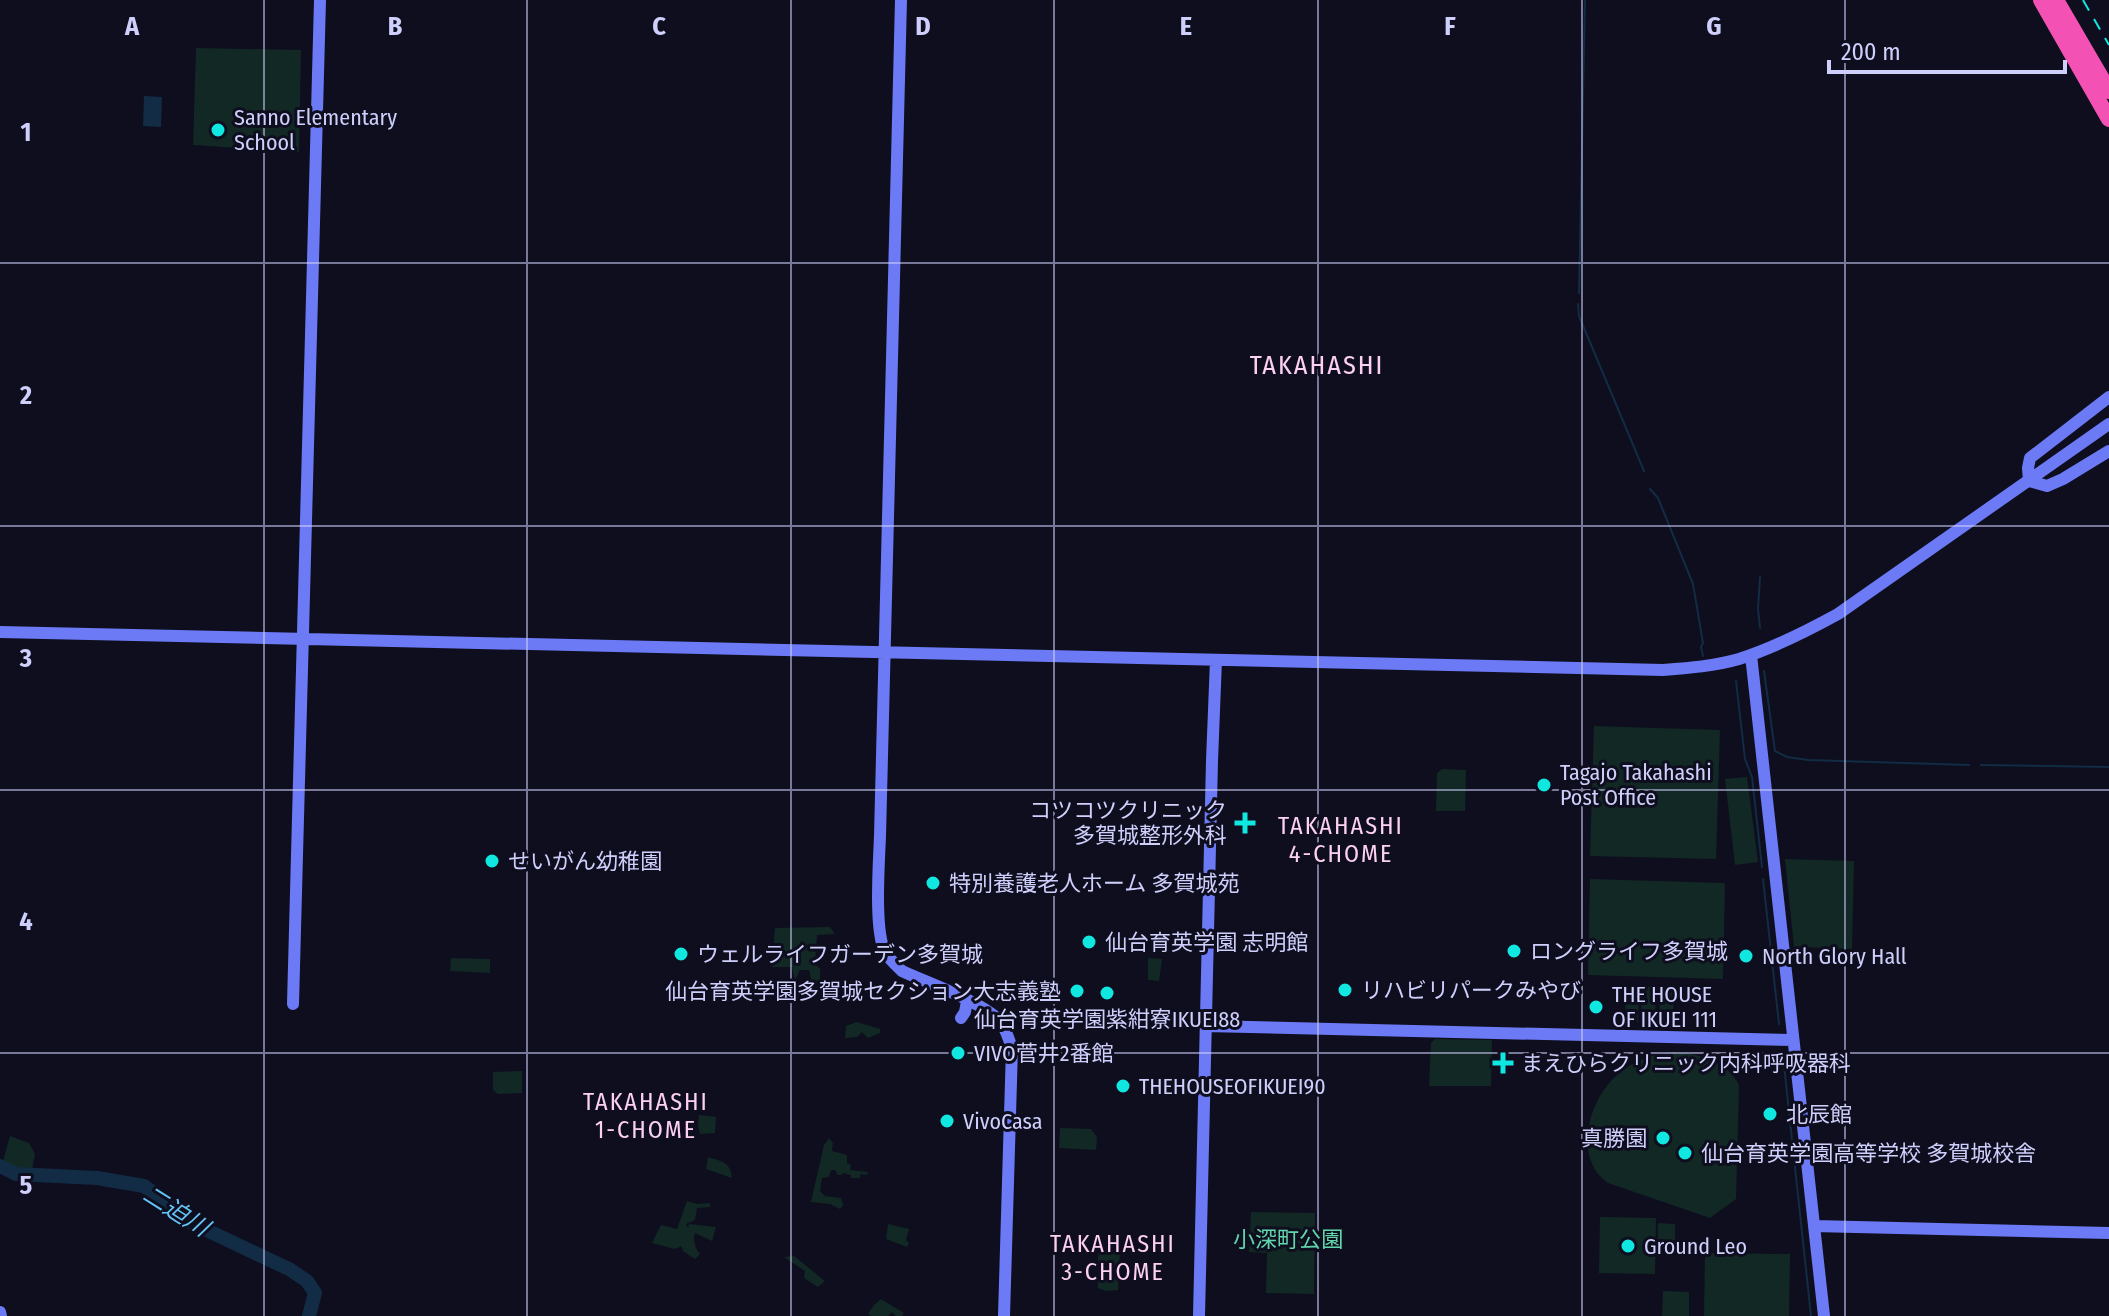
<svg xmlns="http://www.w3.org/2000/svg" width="2109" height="1316" viewBox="0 0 2109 1316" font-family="'Fira Sans Condensed','Noto Sans JP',sans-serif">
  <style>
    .green { fill: #112824 }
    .water { fill: #112c44 }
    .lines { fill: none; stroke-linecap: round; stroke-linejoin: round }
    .stream { stroke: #112c44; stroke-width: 2 }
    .river { stroke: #112c44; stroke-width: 14 }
    .secondary { stroke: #6c7af5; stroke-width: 12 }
    .highway { stroke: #f352b4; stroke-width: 16 }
    .rail { stroke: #10e7e1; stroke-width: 2; stroke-dasharray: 12 10; stroke-linecap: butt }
    .grid { fill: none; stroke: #cfcffc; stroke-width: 2; stroke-opacity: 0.55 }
    .poi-dot { fill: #10e7e1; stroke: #0e0e1f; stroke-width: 3 }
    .labels { text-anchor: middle; stroke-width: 6; stroke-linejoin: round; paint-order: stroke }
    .poi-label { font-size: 22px; fill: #cfcffc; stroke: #0e0e1f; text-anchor: start }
    .park-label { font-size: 22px; fill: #60d6aa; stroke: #0e0e1f }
    .neighbourhood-label { font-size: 24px; letter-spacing: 2px; fill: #fcd0f2; stroke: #0e0e1f }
    .water-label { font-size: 24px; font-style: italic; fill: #64c4f5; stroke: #0e0e1f }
    .quarter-label { font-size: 26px; letter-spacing: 2px; fill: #fcd0f2; stroke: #0e0e1f }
    .grid-label { font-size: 26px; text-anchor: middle; font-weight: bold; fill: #cfcffc; stroke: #0e0e1f; stroke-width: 6; stroke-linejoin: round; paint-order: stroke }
  </style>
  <rect width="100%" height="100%" fill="#0e0e1f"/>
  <path class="green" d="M196,48L301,50L299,152L193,145Z
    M1594,726L1720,730L1716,859L1590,856Z
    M1442,769L1466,770L1465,811H1436L1437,773Z
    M1747,777L1758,862L1735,865L1725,779Z
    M1785,859L1854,861L1852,949L1794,947Z
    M1590,879L1725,883L1723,979L1588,975Z
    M830,927L835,934L817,935L815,964L820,969V984H812L809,970H800L795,981L792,967H772L775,928Z
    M451,958L490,959V973L450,971Z
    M1148,958L1162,959L1159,981L1148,980Z
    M1626,986H1639L1638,1022H1625Z
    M1642,986L1656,987L1655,1022H1641Z
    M1660,987H1674L1673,1023H1659Z
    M857,1022L880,1029V1033L868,1038L862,1032L857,1037L845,1038L846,1026Z
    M1435,1039L1492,1040L1491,1086H1429L1431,1043Z
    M1672,1052C1696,1053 1728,1061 1739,1085L1736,1199L1710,1218L1608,1183C1573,1159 1588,1102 1615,1077C1630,1062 1651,1054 1672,1052Z
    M522,1071V1093L498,1094L493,1090V1072Z
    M699,1115L716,1117L715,1133L700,1134L698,1126Z
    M1060,1128L1091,1129L1097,1137L1096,1150L1059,1148Z
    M10,1136L29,1143L35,1154L32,1169L16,1168L3,1161Z
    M829,1138L833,1143L832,1151L847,1155V1163L851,1165L850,1170L868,1172L867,1175L860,1174V1178H851V1175L843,1173L841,1175H838L835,1170H831L829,1177L822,1178L820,1191L825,1196L841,1198L843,1205L840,1209L830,1204L811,1202L824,1145Z
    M708,1157C721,1161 731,1162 732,1178L706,1169Z
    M687,1201L697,1204L710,1203V1207L697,1208L695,1220L686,1224L688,1228L689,1224L716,1227L712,1241L695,1233C692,1240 696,1249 700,1254L695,1259L683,1251L681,1246L675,1249L652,1243L661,1225L677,1229Z
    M1251,1212L1315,1213L1314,1294L1266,1293L1267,1253L1249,1252Z
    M1600,1217L1656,1218L1655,1274L1599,1273Z
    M1658,1223L1675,1224V1253H1657Z
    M888,1224L909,1229L906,1240L909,1243L907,1247L886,1239Z
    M1100,1250L1120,1251L1118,1290L1106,1291L1098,1288V1257Z
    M1705,1253L1790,1254L1789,1316H1704Z
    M794,1256L825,1281L818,1287L804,1278L805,1271L784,1257Z
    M1663,1291L1689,1292V1316H1662Z
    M881,1299L904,1313L902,1316H896L892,1312L888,1316H871L868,1314L874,1305Z"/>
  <path class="water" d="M144,96L162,97L161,127L143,126Z"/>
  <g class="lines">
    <path class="stream" d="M1579,293L1585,0
      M1578,304L1579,316L1644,471
      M1650,489L1658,498L1693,584L1703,643L1701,647L1703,656
      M1760,577L1758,609L1760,628
      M1764,671L1775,751L1787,757L1808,760L1969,765
      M1736,681L1745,759L1752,777L1762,867
      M1981,765L2109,767
      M1763,879L1779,1024
      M1783,1056L1811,1316"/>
    <path class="river" d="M0,1166L16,1174L97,1178L144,1186L155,1194L179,1217L289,1269L307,1281L315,1293L309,1316"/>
    <path class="secondary" d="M901,0L880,836C879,863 874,930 885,952C890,960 896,965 902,971C930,984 977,1000 998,1019C1006,1027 1008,1038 1012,1048L1004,1316
      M2109,397L2030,458L2028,468L2029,481L2047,486L2063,479L2109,451
      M0,632L1663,670C1689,668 1715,666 1739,659C1774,648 1807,631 1838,614L2109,424
      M1751,655L1824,1316
      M293,1004L320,0
      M961,1018L965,1012L967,1001
      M1206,1026L1793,1040
      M1814,1226L2109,1233
      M0,1312L1,1316
      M1199,1316L1212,761L1216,660"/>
    <path class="highway" d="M2041,0L2109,119
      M2056,0L2109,91"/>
    <path class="rail" d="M2083,0L2109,45"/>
  </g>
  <path class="grid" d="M264,0V1316M527,0V1316M791,0V1316M1054,0V1316M1318,0V1316M1582,0V1316M1845,0V1316M0,263H2109M0,526H2109M0,790H2109M0,1053H2109"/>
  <g class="poi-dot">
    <circle cx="218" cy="130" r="8"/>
    <circle cx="1544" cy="785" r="8"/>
    <path d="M1241 811h8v8h8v8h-8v8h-8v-8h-8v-8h8z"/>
    <circle cx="492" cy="861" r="8"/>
    <circle cx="933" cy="883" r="8"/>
    <circle cx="1089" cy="942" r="8"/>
    <circle cx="1514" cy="951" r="8"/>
    <circle cx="681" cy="954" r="8"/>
    <circle cx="1746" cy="956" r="8"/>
    <circle cx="1345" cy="990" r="8"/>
    <circle cx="1077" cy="991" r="8"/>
    <circle cx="1107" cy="993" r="8"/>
    <circle cx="1596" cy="1007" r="8"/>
    <circle cx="958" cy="1053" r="8"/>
    <path d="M1499 1051h8v8h8v8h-8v8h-8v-8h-8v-8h8z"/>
    <circle cx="1123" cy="1086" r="8"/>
    <circle cx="1770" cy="1114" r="8"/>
    <circle cx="947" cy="1121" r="8"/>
    <circle cx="1663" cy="1138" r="8"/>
    <circle cx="1685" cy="1153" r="8"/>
    <circle cx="1628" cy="1246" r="8"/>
  </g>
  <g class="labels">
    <g class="poi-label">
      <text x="234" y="125">Sanno Elementary<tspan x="234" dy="25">School</tspan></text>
      <text x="1560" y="780">Tagajo Takahashi<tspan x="1560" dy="25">Post Office</tspan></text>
      <text x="1227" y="818" text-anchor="end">コツコツクリニック<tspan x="1227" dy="25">多賀城整形外科</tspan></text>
      <text x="508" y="869">せいがん幼稚園</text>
      <text x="949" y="891">特別養護老人ホーム 多賀城苑</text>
      <text x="1105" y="950">仙台育英学園 志明館</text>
      <text x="1530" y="959">ロングライフ多賀城</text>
      <text x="697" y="962">ウェルライフガーデン多賀城</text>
      <text x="1762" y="964">North Glory Hall</text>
      <text x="1361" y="998">リハビリパークみやび</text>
      <text x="1061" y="999" text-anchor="end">仙台育英学園多賀城セクション大志義塾</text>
      <text x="1612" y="1002">THE HOUSE<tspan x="1612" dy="25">OF IKUEI 111</tspan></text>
      <text x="1107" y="1027" text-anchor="middle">仙台育英学園紫紺寮IKUEI88</text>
      <text x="974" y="1061">VIVO菅井2番館</text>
      <text x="1521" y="1071">まえひらクリニック内科呼吸器科</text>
      <text x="1139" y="1094">THEHOUSEOFIKUEI90</text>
      <text x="1786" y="1122">北辰館</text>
      <text x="963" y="1129">VivoCasa</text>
      <text x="1647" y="1146" text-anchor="end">真勝園</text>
      <text x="1701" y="1161">仙台育英学園高等学校 多賀城校舎</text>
      <text x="1644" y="1254">Ground Leo</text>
    </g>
    <g class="park-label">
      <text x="1288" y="1247">小深町公園</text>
    </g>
    <g class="neighbourhood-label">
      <text x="1341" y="834">TAKAHASHI<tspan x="1341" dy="28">4-CHOME</tspan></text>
      <text x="646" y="1110">TAKAHASHI<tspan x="646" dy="28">1-CHOME</tspan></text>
      <text x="1113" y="1252">TAKAHASHI<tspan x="1113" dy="28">3-CHOME</tspan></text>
    </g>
    <g class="water-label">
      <text transform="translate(176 1211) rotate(32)" y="8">二迫川</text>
    </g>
    <g class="quarter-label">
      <text x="1317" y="374">TAKAHASHI</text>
    </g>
  </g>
  <g class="grid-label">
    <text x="132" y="35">A</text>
    <text x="395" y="35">B</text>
    <text x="659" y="35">C</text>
    <text x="923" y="35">D</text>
    <text x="1186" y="35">E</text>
    <text x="1450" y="35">F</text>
    <text x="1714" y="35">G</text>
    <text x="26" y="141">1</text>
    <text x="26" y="404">2</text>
    <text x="26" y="667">3</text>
    <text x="26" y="930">4</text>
    <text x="26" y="1194">5</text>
  </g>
  <path d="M1829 60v12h236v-12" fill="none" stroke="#cfcffc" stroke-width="4"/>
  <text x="1841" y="60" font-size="24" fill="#cfcffc" stroke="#0e0e1f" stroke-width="6" paint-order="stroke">200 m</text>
</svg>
